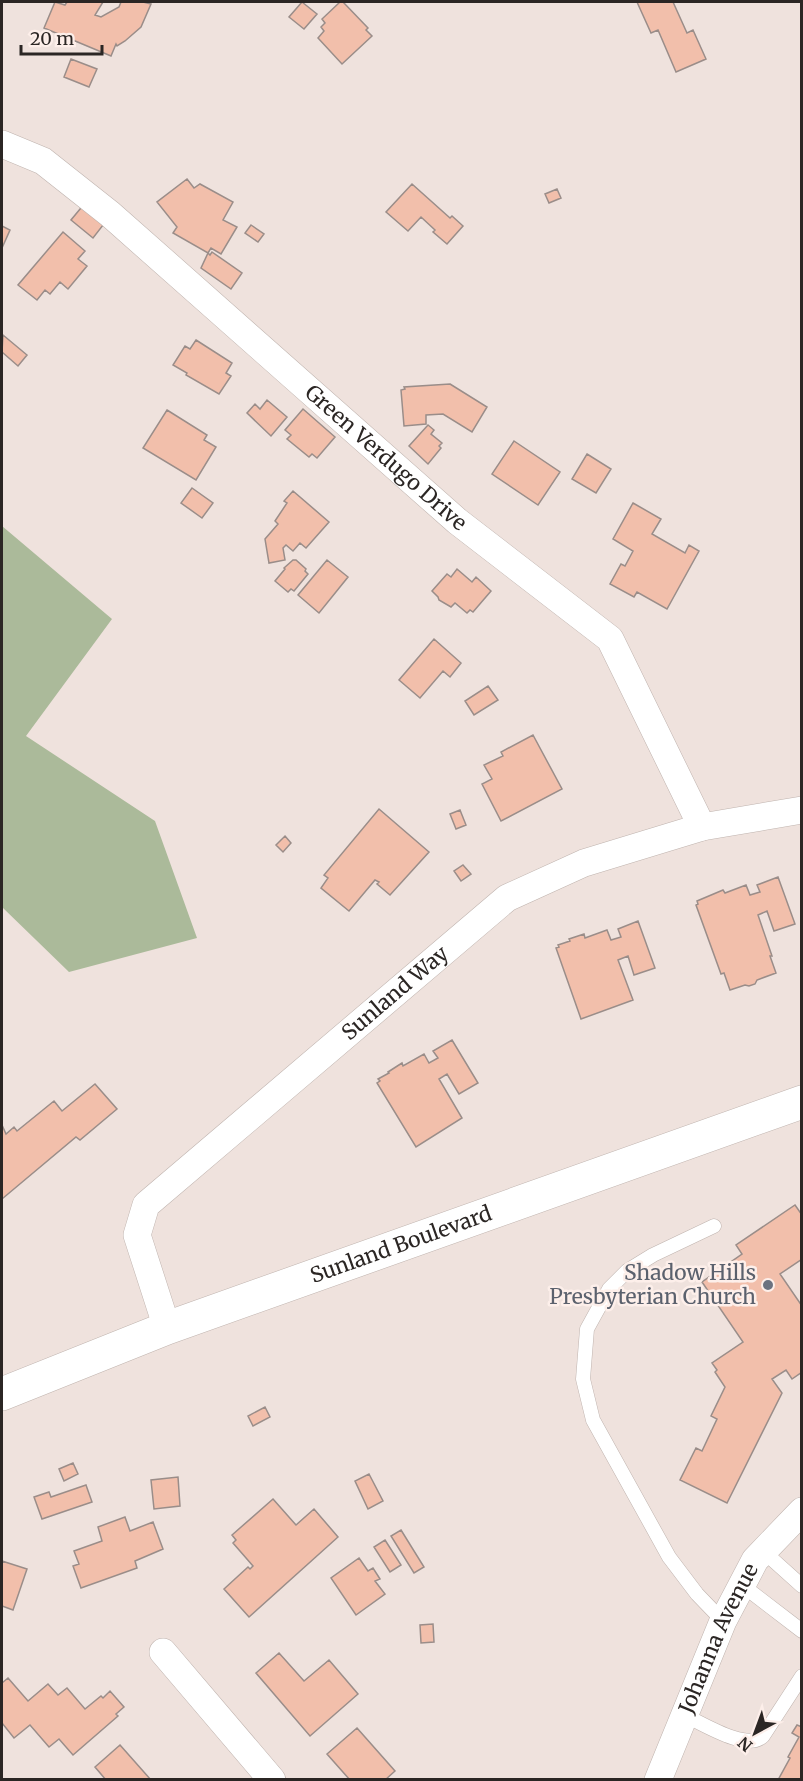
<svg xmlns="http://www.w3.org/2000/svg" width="803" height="1781" viewBox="0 0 803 1781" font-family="Merriweather,serif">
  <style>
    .green { fill: #abba9a }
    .building { fill: #f2bfab; stroke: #9a8d89; stroke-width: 1.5 }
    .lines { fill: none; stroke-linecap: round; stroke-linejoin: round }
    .service-casing { stroke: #bfb3ae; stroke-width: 15 }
    .minor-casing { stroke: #bfb3ae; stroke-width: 28 }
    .primary-casing { stroke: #bfb3ae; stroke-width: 34 }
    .service { stroke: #fff; stroke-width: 14 }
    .minor { stroke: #fff; stroke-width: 27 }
    .primary { stroke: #fff; stroke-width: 33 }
    .worship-dot { fill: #6b7280; stroke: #fdefea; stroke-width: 2 }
    .labels { text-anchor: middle; stroke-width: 5; stroke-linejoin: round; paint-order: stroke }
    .street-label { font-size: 21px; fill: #2b2624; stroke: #fdefea }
    .worship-label { font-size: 21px; fill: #5b616d; stroke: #fdefea; text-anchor: end }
  </style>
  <rect width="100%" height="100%" fill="#efe2dd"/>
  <path class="green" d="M2,526L112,619L26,736L155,821L197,938L69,972L2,907Z"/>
  <path class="building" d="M55,2L65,5L67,2H103L95,15L101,17L119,7L121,2H143L151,4L141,27L125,41L117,46L116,44L111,56L44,28Z
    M302,2L317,14L304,29L289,17Z
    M340,2H343L368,28L366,30L372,36L342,64L318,38L324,31L321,27L325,23L322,19Z
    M637,2H673L687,33L693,30L706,59L676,72L658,30L651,33Z
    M71,59L97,69L89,87L64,77Z
    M187,179L194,188L200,184L233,202L223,220L237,227L221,254L211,248L208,253L173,233L177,227L157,202Z
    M412,184L450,218L452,216L463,226L447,244L433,232L435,230L421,217L408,231L386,212Z
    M557,189L561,198L549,203L545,194Z
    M85,203L107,220L93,238L71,220Z
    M251,225L264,234L258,242L245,233Z
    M2,226L10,230L2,248Z
    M63,232L85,251L78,259L87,266L68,289L60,282L50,294L45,290L37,300L18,285Z
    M212,252L242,273L231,289L201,268L208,253L210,255Z
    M3,335L27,355L18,366L2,352Z
    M196,340L232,363L226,373L231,376L219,394L186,375L187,373L173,365L185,346L190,349Z
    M450,384L487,407L472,432L443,414L426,415V424L404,426L401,390L405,389L404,387Z
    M267,400L287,417L271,436L247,413L255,404L260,409Z
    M303,409L335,437L317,458L312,454L309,457L287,439L291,435L285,430Z
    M167,410L207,435L204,440L216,447L196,480L143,448Z
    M428,425L434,430L431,434L442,443L439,446L441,448L428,464L409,446Z
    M514,441L560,472L538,505L492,474Z
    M587,454L611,469L596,493L572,479Z
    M192,488L213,503L202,518L181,503Z
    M293,491L329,522L306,548L300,543L293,551L286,545L283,548L285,560L269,563L265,539L278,524L275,521L287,503L284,501Z
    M633,503L661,519L652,534L685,553L689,545L699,551L667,609L637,592L634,597L610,584L621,564L625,566L633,551L613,539Z
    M293,560H296L306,569L305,571L308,574L294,591L291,589L288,592L275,581L285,569L284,568Z
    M327,560L348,577L319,613L298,595Z
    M457,569L472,582L476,577L491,591L473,612L470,610L467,613L455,603L451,607L439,600L438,597L432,591L447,574L451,577Z
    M434,639L461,663L450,677L443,671L420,698L399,680Z
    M488,686L498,700L474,715L465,701Z
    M533,735L562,789L501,821L482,784L492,779L484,765L503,756L501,752Z
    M379,809L429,852L390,895L377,884L379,882L375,880L349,911L321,888L328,878L324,875Z
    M460,810L466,825L456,829L450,814Z
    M285,836L291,843L283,852L276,845Z
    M463,865L471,874L461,881L454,871Z
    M778,877L795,924L774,931L767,911L758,915L772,956H770L776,973L757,980L755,984L749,986L745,985L730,990L724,973L721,974L696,905L698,904L697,901L723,890L725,893L746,885L750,895L760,892L757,885Z
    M638,921L655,968L634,975L628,956L618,960L633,1000L581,1019L556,948L559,947L558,945L570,941L569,939L584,934L585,938L607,930L611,940L621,937L618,929Z
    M452,1040L478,1083L459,1094L447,1074L439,1079L462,1118L416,1147L377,1083L380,1081L378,1079L389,1073L388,1072L402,1063L403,1066L424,1054L429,1063L438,1058L433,1051Z
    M95,1084L117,1109L80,1140L76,1137L2,1199V1125L6,1134L14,1127L17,1131L54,1101L62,1111Z
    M795,1205L802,1215V1259L780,1274L802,1306V1372L792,1379L786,1370L772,1379L782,1393L727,1503L680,1480L696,1448L702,1451L717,1419L711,1416L725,1387L715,1372L717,1370L712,1363L743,1342L702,1282L742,1254L736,1245Z
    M265,1407L270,1417L253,1426L248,1416Z
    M73,1463L78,1474L64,1481L59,1469Z
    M369,1474L383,1501L368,1509L355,1481Z
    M178,1477L180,1506L154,1509L151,1480Z
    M86,1485L92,1502L42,1519L34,1497L49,1492L51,1497Z
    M273,1499L296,1525L314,1509L338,1537L249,1617L224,1589L248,1567L250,1569L253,1566L233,1543L236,1540L232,1535Z
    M125,1517L130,1531L153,1522L163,1549L135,1561L137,1568L81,1588L73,1566L79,1564L74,1551L102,1541L98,1527Z
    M401,1530L424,1567L414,1573L391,1536Z
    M385,1540L401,1565L390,1572L374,1547Z
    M359,1558L368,1571L373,1568L380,1579L375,1581L385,1594L356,1615L331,1578Z
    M2,1561L27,1569L13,1610L2,1606Z
    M433,1624L434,1642L421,1643L420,1625Z
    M279,1653L304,1681L329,1660L358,1694L310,1736L256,1673Z
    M8,1678L28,1701L48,1684L58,1695L67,1688L85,1709L101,1696L103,1698L110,1691L124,1707L116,1714L118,1716L73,1755L59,1739L49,1747L30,1725L14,1738L2,1723V1683Z
    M797,1725L802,1727V1780H778L790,1758L788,1757L799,1737L792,1733Z
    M357,1728L395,1771L385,1780H350L327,1754Z
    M120,1745L151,1780H106L95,1767Z"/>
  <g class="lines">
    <defs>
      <path id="service" d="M714,1226L653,1255L627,1271L609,1289L587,1329L583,1379L593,1420L669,1557L697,1594L723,1621
        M763,1551L802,1586
        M742,1585L802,1631
        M684,1715C702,1723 747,1752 763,1736L802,1676"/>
      <g id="minor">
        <path id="s1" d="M2,144L43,161L110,214L457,521L610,639L702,827"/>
        <path id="s2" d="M167,1328L137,1235L146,1205L507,898L584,863L702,827L802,810"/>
        <path d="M163,1652L272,1780"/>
        <path id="s3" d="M658,1780L723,1621L755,1560L802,1511"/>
      </g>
      <g id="primary">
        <path id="s4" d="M2,1394L167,1328L802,1102"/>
      </g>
    </defs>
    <use href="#service" class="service-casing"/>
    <use href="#minor" class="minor-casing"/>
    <use href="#primary" class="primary-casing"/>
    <use href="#service" class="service"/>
    <use href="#minor" class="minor"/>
    <use href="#primary" class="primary"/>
  </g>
  <circle class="worship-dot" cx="768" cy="1285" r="6"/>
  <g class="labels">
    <g class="street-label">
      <text dy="7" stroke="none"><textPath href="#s1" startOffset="498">Green Verdugo Drive</textPath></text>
      <text dy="7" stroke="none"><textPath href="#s2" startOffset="456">Sunland Way</textPath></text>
      <text dy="7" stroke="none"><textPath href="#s4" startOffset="426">Sunland Boulevard</textPath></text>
      <text dy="7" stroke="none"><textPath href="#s3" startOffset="154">Johanna Avenue</textPath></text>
    </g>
    <g class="worship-label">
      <text x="756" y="1280">Shadow Hills<tspan x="756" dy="24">Presbyterian Church</tspan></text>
    </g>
  </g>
  <rect width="803" height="1781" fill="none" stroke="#2b2624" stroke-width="6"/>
  <g transform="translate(755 1733) rotate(221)" stroke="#fdefea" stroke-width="4.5" paint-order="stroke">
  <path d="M0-4.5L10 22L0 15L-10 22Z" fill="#2b2624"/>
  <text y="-9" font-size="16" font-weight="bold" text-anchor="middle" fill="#2b2624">N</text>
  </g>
  <path d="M21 45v9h81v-9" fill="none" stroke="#2b2624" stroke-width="3"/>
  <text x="30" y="45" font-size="18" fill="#2b2624" stroke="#fdefea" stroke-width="4.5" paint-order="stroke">20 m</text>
</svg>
